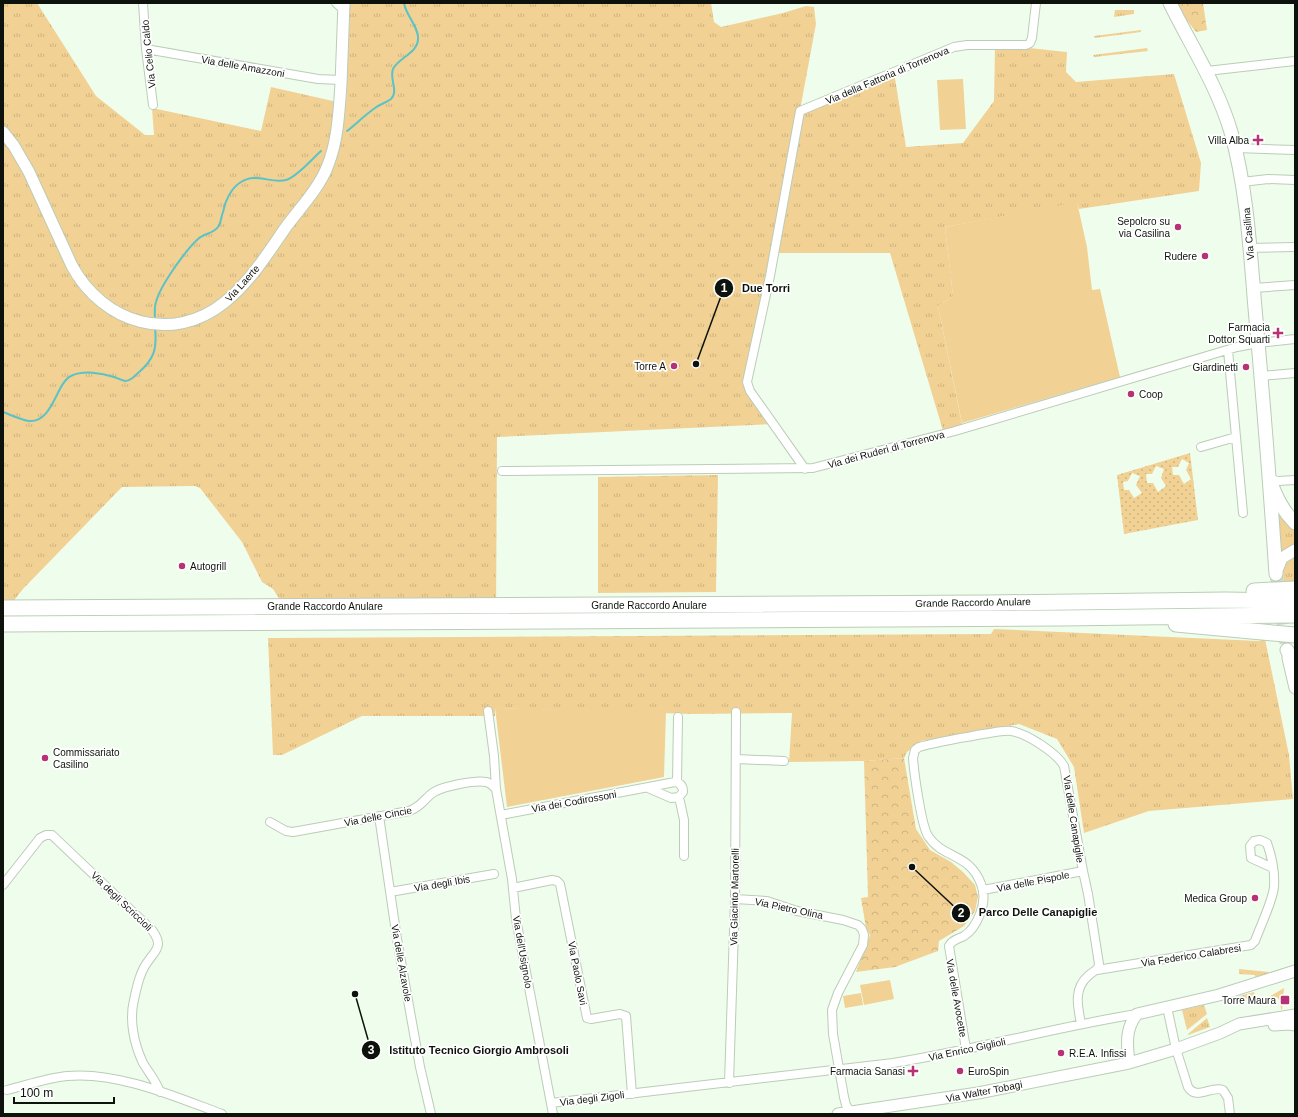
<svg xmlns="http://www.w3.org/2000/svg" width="1298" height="1117" viewBox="0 0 1298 1117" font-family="Helvetica,sans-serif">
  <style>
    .grass { fill: url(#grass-tufts) }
    .park { fill: url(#park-crowns) }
    .garden { fill: url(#garden-dots); fill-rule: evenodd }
    .pitch { fill: #f2d195 }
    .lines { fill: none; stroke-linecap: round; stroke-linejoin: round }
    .stream { stroke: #59c3c7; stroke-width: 2 }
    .primary-tunnel { stroke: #cddbca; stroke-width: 13; stroke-dasharray: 13 6; stroke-linecap: butt }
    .street-casing { stroke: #bbccb7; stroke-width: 10 }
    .secondary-casing { stroke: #bbccb7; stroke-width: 13 }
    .primary-casing { stroke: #bbccb7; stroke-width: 15 }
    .highway-casing { stroke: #bbccb7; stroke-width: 17 }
    .street { stroke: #fff; stroke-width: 8 }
    .secondary { stroke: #fff; stroke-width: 11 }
    .primary { stroke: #fff; stroke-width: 13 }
    .highway { stroke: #fff; stroke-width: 15 }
    .poi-dot { fill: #b73175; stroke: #fff; stroke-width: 1.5 }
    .labels { text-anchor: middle; stroke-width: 3.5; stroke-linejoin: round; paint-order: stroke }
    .street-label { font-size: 10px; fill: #0d130c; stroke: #fff }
    .poi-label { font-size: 10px; fill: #0d130c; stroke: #fff; text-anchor: end }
    .leader { fill: none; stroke: #0d130c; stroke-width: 1.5 }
    .callout-dot { fill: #0d130c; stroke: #fff; stroke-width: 1.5 }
    .mark-label { font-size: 12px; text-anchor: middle; font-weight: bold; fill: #fff }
    .callout-label { font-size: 11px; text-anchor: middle; font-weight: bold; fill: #0d130c; stroke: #fff; stroke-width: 3.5; stroke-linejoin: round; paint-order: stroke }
  </style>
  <defs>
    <pattern id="grass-tufts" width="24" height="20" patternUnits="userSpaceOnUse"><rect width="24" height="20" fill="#f2d195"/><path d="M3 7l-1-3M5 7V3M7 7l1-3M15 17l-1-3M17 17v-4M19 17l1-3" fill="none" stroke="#ceb37f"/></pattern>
    <pattern id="park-crowns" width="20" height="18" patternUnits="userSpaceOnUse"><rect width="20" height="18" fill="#f2d195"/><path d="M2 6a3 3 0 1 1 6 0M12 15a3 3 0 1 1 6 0" fill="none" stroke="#ceb37f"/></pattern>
    <pattern id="garden-dots" width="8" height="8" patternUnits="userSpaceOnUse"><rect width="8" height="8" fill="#f2d195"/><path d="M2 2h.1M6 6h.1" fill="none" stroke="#ceb37f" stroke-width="1.8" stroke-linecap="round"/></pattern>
  </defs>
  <rect width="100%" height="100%" fill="#effeec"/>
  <path class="grass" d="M3,3H37L96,96L145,135H154L152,108L261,131L271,87L346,104L350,3H711L714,22L721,27L783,13L806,6L814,7L816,24L800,110L894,72L906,147L963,143L994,101L995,46C1019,46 1043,50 1067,52L1066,72L1076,82L1174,74L1201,163L1199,191L1079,209L1077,203L945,227L953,296L938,306L963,429L944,434L890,253H774L747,384L773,424L497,437L496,621L294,622L273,589L262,582L242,542L200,488L195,486L122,487L23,589L3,614Z
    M1115,10H1134V14L1114,17Z
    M1141,30V32L1095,38L1094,36Z
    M1147,48L1148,51L1094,57L1093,55Z
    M718,475L716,592L598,593V477Z
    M1274,502L1295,527V545L1277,559Z
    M1295,552V587L1284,588L1283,575L1284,563Z
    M994,629L1259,641L1265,639L1289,755L1293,799L1149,811L1084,833L1074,767L1057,739L1019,724L921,741L907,752L904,758L864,761L789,762L792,713L692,714L495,708V716H362L282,755H273L268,638L991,634Z
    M1239,969L1269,972L1270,973L1255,977V975L1239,974Z
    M1284,988L1282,1010L1281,1009L1280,1001L1277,997L1272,998L1263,1004L1262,1001Z
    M1254,992L1255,996L1228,1004L1226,1000Z
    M1204,1005L1207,1014L1187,1030L1182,1010Z
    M1207,1018L1210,1027L1188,1035V1034Z"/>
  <path class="park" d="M1178,3H1203L1207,30L1196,32L1185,18Z
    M904,758L916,829L930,850L951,862L963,872L975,885L978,897L975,911L964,926L939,941L938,951L895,967L856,972L870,935L866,928L861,898L868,897L864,761Z"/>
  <path class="garden" d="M1190,453L1198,520L1124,534L1117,475ZM1182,459L1189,463L1186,470L1191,479L1184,484L1179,475H1173L1172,467H1178ZM1156,466L1164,469L1161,478L1166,486L1158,492L1153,483H1147L1146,474H1152ZM1132,473L1140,476L1136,485L1142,493L1134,498L1129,490H1124L1123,482L1128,481Z"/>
  <path class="pitch" d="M963,79L966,129L940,130L937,80Z
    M1077,202L1087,247L1092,290L1100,289L1120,377L962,423L938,306L953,296L945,227Z
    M495,708L666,712L664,777L507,807Z
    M890,980L894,999L864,1005L860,985Z
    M861,993L863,1005L845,1008L843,996Z"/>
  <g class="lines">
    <path class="stream" d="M347,131C356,124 365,115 375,108C380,104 386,103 391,99C399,91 389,79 393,69C398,58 418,53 418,39C419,27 406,16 404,3
      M155,321C155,315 154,308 156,302C160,286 185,251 198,239C204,233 213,234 218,227C221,223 221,217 223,212C225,201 231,188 241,182C256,172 271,184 286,180C297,177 312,159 321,151
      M3,412C11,415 21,420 29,421C53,423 56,383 71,376C83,370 102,373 114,377C117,378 121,380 125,381C131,381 135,376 138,373C155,359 157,348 155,327"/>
    <path class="primary-tunnel" d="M1276,574L1287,650"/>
    <defs>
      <path id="street" d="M143,3L146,49L153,105
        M336,3L344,10
        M146,49L318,79L341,80
        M1207,71L1295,61
        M1235,148L1295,150
        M1242,182L1268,179L1295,180
        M1249,248L1295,247
        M1253,288L1295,285
        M1228,350L1243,513
        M1261,376L1295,373
        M1201,447L1236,437
        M805,469L750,391L747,382L770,276L800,111L954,47L967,45H1026L1030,43L1032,38L1036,3
        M502,471L813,468L955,431L1237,347L1258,343L1295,339
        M1270,479L1278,481L1295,480
        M488,711L494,756L496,789L512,879L516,919L553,1114
        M736,759L784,761
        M677,782L678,717
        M679,797L684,820V856
        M501,815L675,782C681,783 683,787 683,792L679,797L671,798L648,788
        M379,816L397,939L420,1067L431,1114
        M270,822L286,831L293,832L409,811C423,806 424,798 434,792C444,786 475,780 486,782C491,783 493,786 496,789
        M3,885L40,838L46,835H52L152,930C155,934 158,939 158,944C158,950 152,955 149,960C140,971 137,986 134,1000C129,1020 134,1044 143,1063C149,1073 156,1081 160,1092
        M513,888L552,880L557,881L560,884L587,1018L591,1019L620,1014L626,1016L632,1094
        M983,890L1083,871
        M390,892L494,874
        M735,899L767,901L797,911L843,920L858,925L862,929L864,935L863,945L838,993L832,1010L833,1034L844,1097L846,1105L852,1114
        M1097,970L1251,945L1255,941C1260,927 1273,900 1274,887C1275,872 1272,857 1267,843L1260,840L1254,841L1250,846L1251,858L1273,868
        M1167,1007L1176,1049L1188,1087C1197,1101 1211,1085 1223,1090L1228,1098L1230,1114
        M966,1049L949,946C952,940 958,939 964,936C972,931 977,922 980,914C984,904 985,894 981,884C970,853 943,859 928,836C921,824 914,772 913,758L915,750L919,747C940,741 962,738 983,734C992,733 1002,730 1011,731C1026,733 1057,753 1064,766L1083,871L1088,894L1099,964L1098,968C1095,971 1091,973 1088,976C1073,989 1078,1007 1081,1024
        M729,1083L735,899L736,712
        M7,1090C27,1085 47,1078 67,1076C117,1071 176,1097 222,1114
        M551,1103L893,1063C975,1050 1055,1027 1137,1014"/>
      <path id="secondary" d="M3,132L14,146L29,172L72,266C103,323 172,345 225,302C250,282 268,253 286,227C300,208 320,187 328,165C338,140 339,111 341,84C342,57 343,30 344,3
        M1276,573L1282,558L1295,550
        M1288,658L1295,688
        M1274,1025L1289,1024L1295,1025
        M1129,1063C1127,1044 1125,1029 1137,1014L1219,995L1295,971
        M838,1114L978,1093L1129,1063L1176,1049L1220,1033L1239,1024L1295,1015"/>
      <path id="primary" d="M1170,3C1191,46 1217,85 1231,132C1247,189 1250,249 1255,308C1263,397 1270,485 1276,574
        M1273,488C1278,501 1285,513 1295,523
        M1287,650L1295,666"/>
      <path id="highway" d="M1254,591L1295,589
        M3,608L988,603L1225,600L1295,601
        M3,624L1062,618L1295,615
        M1176,624L1295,635"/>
    </defs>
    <use href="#street" class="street-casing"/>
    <use href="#secondary" class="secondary-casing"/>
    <use href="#primary" class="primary-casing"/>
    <use href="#highway" class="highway-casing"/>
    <use href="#street" class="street"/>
    <use href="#secondary" class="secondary"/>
    <use href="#primary" class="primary"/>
    <use href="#highway" class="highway"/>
  </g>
  <g class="poi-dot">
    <path d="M1256 134h4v4h4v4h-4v4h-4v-4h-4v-4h4z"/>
    <circle cx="1178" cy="227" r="4"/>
    <circle cx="1205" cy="256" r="4"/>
    <path d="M1276 327h4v4h4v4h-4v4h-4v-4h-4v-4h4z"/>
    <circle cx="674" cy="366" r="4"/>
    <circle cx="1246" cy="367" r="4"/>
    <circle cx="1131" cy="394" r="4"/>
    <circle cx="182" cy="566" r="4"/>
    <circle cx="45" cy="758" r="4"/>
    <circle cx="1255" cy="898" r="4"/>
    <rect x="1280" y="995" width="10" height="10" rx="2"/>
    <circle cx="1061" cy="1053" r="4"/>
    <path d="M911 1065h4v4h4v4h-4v4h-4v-4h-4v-4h4z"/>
    <circle cx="960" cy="1071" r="4"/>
  </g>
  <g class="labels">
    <g class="street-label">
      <text transform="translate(148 54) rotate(-96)" y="4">Via Celio Caldo</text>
      <text transform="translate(243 66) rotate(10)" y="4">Via delle Amazzoni</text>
      <text transform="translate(887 75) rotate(-23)" y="4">Via della Fattoria di Torrenova</text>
      <text transform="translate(1248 234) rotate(-95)" y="4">Via Casilina</text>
      <text transform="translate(242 283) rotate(-48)" y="4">Via Laerte</text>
      <text transform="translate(886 449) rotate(-15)" y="4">Via dei Ruderi di Torrenova</text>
      <text transform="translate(973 602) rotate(-1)" y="4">Grande Raccordo Anulare</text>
      <text x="649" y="609">Grande Raccordo Anulare</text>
      <text x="325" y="610">Grande Raccordo Anulare</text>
      <text transform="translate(574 801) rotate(-10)" y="4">Via dei Codirossoni</text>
      <text transform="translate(378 816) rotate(-11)" y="4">Via delle Cincie</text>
      <text transform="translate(1074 819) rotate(81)" y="4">Via delle Canapiglie</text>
      <text transform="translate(1033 881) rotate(-11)" y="4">Via delle Pispole</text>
      <text transform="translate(442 883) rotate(-10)" y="4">Via degli Ibis</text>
      <text transform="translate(734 897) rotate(-89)" y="4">Via Giacinto Martorelli</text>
      <text transform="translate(122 901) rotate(44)" y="4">Via degli Scriccioli</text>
      <text transform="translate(789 908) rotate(12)" y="4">Via Pietro Olina</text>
      <text transform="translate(523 952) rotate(80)" y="4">Via dell'Usignolo</text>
      <text transform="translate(1191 955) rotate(-9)" y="4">Via Federico Calabresi</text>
      <text transform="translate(402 963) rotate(80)" y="4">Via delle Alzavole</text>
      <text transform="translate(578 973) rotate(79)" y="4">Via Paolo Savi</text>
      <text transform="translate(957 998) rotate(80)" y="4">Via delle Avocette</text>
      <text transform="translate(967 1049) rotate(-12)" y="4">Via Enrico Giglioli</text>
      <text transform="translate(984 1091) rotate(-11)" y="4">Via Walter Tobagi</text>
      <text transform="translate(592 1098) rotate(-7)" y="4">Via degli Zigoli</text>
    </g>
    <g class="poi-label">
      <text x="1249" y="144">Villa Alba</text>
      <text x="1170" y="225">Sepolcro su<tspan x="1170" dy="12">via Casilina</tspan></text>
      <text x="1197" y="260">Rudere</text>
      <text x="1270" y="331">Farmacia<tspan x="1270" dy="12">Dottor Squarti</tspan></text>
      <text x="666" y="370">Torre A</text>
      <text x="1238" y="371">Giardinetti</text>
      <text x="1139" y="398" text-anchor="start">Coop</text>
      <text x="190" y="570" text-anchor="start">Autogrill</text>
      <text x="53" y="756" text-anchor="start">Commissariato<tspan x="53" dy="12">Casilino</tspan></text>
      <text x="1247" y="902">Medica Group</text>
      <text x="1276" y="1004">Torre Maura</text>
      <text x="1069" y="1057" text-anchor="start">R.E.A. Infissi</text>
      <text x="905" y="1075">Farmacia Sanasi</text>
      <text x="968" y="1075" text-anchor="start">EuroSpin</text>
    </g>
  </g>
  <path class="leader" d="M696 364L724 288M912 867L961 913M355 994L371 1050"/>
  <g class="callout-dot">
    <circle cx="696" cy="364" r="4"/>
    <circle cx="912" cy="867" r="4"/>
    <circle cx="355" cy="994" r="4"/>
    <circle cx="724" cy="288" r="10"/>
    <circle cx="961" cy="913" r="10"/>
    <circle cx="371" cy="1050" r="10"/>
  </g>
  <g class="mark-label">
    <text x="724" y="292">1</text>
    <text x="961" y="917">2</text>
    <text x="371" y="1054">3</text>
  </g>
  <g class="callout-label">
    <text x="766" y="292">Due Torri</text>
    <text x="1038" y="916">Parco Delle Canapiglie</text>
    <text x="479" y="1054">Istituto Tecnico Giorgio Ambrosoli</text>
  </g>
  <rect width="1298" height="1117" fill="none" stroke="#0d130c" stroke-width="8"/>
  <path d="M14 1097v6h100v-6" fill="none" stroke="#0d130c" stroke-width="2"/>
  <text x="20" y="1097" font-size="12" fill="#0d130c" stroke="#ffffff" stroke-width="3" paint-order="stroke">100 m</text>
</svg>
